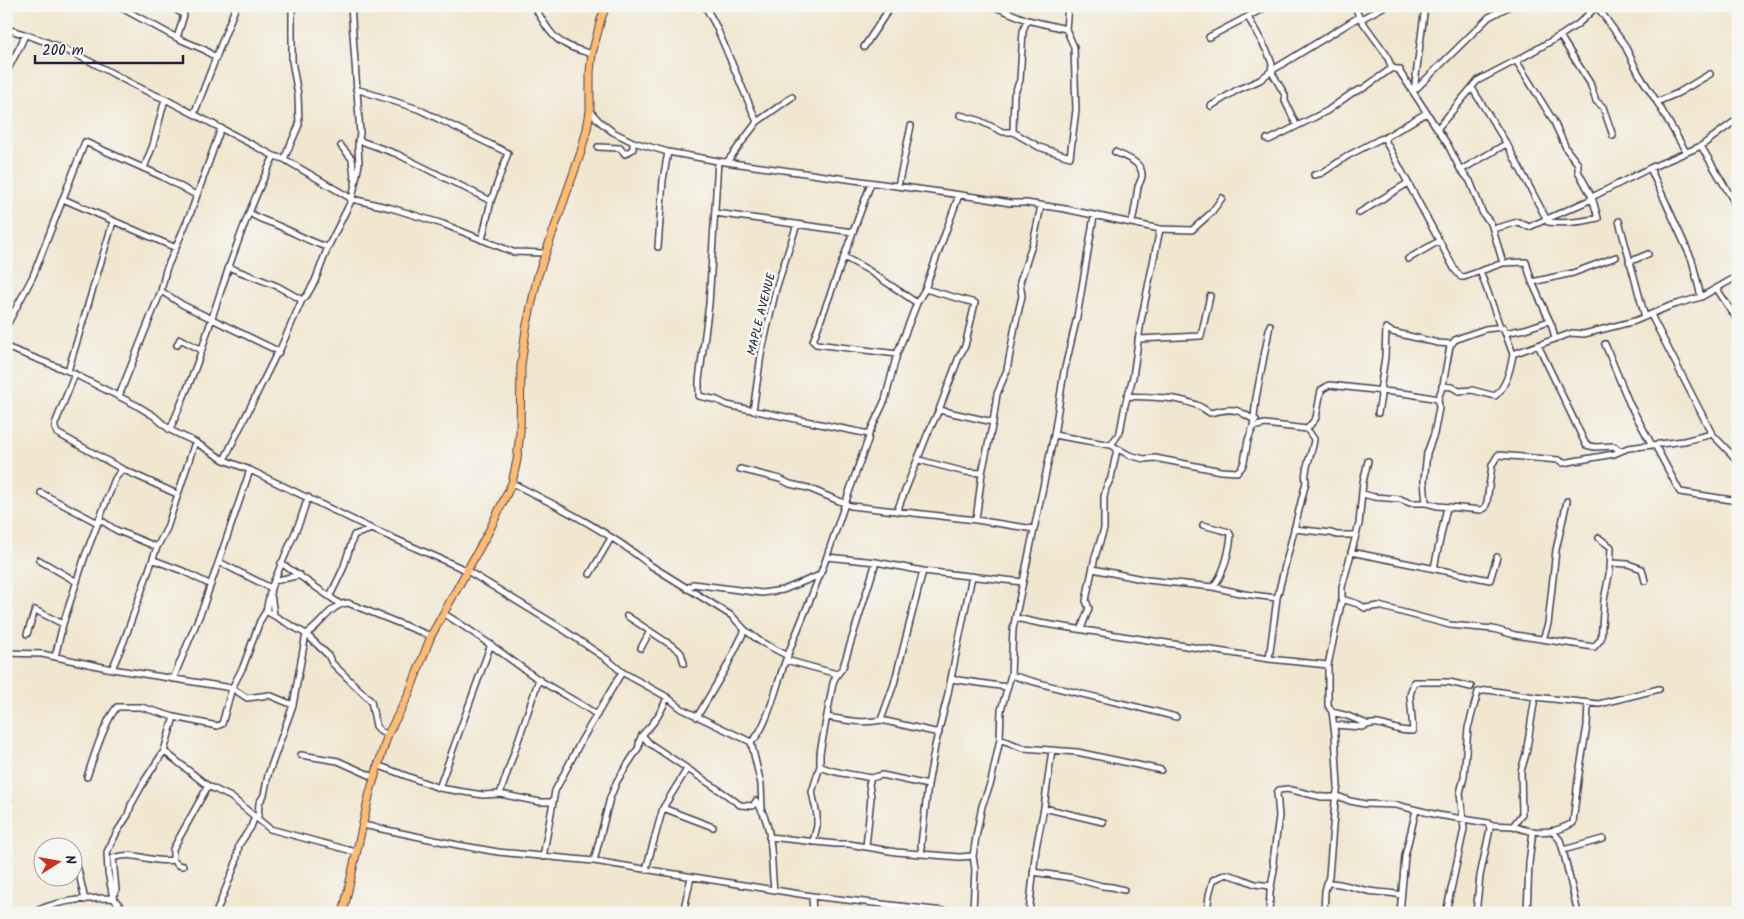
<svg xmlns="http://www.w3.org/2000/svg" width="1744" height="919" viewBox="0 0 1744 919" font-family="Kalam,sans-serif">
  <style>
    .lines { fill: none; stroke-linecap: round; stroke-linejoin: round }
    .minor-casing { stroke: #413f51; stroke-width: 8 }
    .major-casing { stroke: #413f51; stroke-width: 9 }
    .minor { stroke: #fff; stroke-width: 5 }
    .major { stroke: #febb71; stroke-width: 7 }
    .labels { text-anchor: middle; stroke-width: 5; stroke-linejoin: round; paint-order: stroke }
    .street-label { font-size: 12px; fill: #22223b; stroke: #f6f6f2 }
  </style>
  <rect width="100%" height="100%" fill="#f6f6f2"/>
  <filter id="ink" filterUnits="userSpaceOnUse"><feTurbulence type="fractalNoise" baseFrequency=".02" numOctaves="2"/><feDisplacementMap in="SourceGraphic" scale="10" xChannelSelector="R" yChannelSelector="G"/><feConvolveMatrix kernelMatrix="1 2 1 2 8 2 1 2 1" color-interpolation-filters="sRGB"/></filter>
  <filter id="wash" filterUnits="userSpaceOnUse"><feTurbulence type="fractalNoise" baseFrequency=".0096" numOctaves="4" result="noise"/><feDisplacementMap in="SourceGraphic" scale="20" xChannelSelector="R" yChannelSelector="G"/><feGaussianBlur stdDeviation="1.12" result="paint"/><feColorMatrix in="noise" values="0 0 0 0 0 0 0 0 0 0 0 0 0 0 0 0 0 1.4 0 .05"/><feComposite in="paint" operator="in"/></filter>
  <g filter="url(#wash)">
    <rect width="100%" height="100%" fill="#f1e6cf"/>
  </g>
  <g filter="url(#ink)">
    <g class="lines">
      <defs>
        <path id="minor" d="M118,6L177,38L205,50L216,58
          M171,6L184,15L177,38
          M534,6C542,19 551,38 565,44C573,49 583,51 592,54
          M705,6L716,26L757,122
          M993,6L1027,20L1066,29
          M1355,6L1359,17L1386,54L1392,68L1400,70
          M1425,6L1414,91L1489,17L1510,6
          M1248,17L1268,53L1272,64L1271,71L1285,95V101L1295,122
          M1361,19L1385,6
          M6,29C34,36 60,47 85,59C112,72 137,89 165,99L274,156L284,159L352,199L391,208L443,224L513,252L545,253
          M1560,36L1578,24L1594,9H1599L1624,44L1639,74L1657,102L1678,93L1710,74
          M1209,37L1268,6
          M864,47L891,6
          M1515,61L1517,62L1553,120L1567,150L1578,164V171L1592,197L1598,218C1581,222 1565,224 1548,222L1508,146L1472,88L1437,129L1477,81Z
          M1516,61L1560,36L1590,83L1596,101L1603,107L1613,136
          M1398,69L1448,145L1460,169L1470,181L1483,214L1491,223L1503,263L1464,277H1461L1455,270L1386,142V137L1426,113
          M6,75C10,62 20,49 25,35
          M356,89L418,109L508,153L491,201L482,240
          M1657,102L1686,152
          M1211,106L1237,90L1260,80L1271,71L1359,17
          M590,111L599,121L613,132L633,142L668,152L718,161L982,198L1010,203H1026L1065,209L1160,229L1192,230L1211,213L1222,198
          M194,114L236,6
          M960,115L978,120L1003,132H1013L1039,147L1070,157L1076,110L1074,47L1066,29L1068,6
          M1013,132L1014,95L1020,80L1023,31L1027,20
          M1267,139L1269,140L1327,111L1352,93L1364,88L1392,68
          M358,140L397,154L491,201
          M341,146L352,159L354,177
          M1701,146L1733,200L1738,220
          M598,147L620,148L625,154L633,149V142
          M1115,152C1125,157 1143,162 1142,176C1142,180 1139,183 1138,187C1136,199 1135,210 1132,222
          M284,159L299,125L298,95L292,61V6
          M718,161L709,304L699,380V396L717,400L727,405L869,434
          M727,162L757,122L792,97
          M144,168L153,145L165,99
          M1461,170L1506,144
          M1314,175L1322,173L1349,155L1380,139L1385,138
          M871,183L813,341L816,344L897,354
          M898,186L911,126
          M1592,197L1650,168
          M63,199L176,248
          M250,213C261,221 272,222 283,228C299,235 312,243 328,247
          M715,213L853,232
          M1359,213L1408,183
          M1619,221L1645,317
          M1493,229L1518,222L1529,227L1592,199
          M658,247L663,180L668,152
          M844,257L868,270L917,303
          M1408,259L1439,241
          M1629,262L1648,254
          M1503,263L1526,262L1532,282L1573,273L1616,257
          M228,267L277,286L302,300L307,295L315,281L328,247L352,199L359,164L358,146L360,133L351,6
          M1480,271C1487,290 1494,308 1500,327
          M1532,282L1552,326L1555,339
          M1717,289L1738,321
          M161,291L183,305L278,351L224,460
          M1701,297L1738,276
          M1651,315L1712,434
          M6,327L33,276L85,142L161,176L196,195
          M1505,333L1525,329L1549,321
          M1138,339L1201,336L1210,296
          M1605,344L1630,405L1652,445
          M177,345L180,339L202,350
          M1538,345L1572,333L1584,334L1635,321L1670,306L1701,297L1692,260L1650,168L1701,146L1735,121L1738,128
          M6,347L68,371L136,405L154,416L170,430L195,442L224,460L250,470L372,529L466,570L561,628L608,660L622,672L667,697L682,709L751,742L761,784L762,809
          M278,354L302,300
          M68,371L113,222
          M75,374L55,424V428L57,433L122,469L177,494
          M1442,386L1452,387L1459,391L1472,390L1495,396C1506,387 1511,367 1513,354L1538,345L1586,445L1595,447L1614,446L1620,451
          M119,396L161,291L166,270L191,212L221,128
          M1127,396C1155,398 1187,395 1210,413C1219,411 1228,408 1238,411C1244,413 1249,418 1256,420
          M939,410L993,422
          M753,411L761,355L776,289L797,224
          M1378,413L1381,396L1380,391L1385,357L1386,328L1392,332L1438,343L1451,344
          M1253,427L1265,424L1307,429L1314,439C1313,453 1303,469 1306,482L1277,598L1269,659
          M1307,429L1316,418L1321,390L1329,385L1410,394L1438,399
          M170,430C181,403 193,377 202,349C223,283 244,218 274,156
          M1054,435L1111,445L1129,455L1144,459L1155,458L1221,471L1237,472L1242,467L1244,462L1248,440L1253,427L1256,398L1270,325
          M1111,445L1120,432L1125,405L1133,377L1141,321L1160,229
          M1655,445L1680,492L1738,501
          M919,460L965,472L982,473
          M740,469L780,479L790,484L808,488L851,506L976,520L1034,529
          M512,483C559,507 608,531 650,565L732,616L745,630L761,642L788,656
          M41,493L98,523
          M1363,494L1374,497L1400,499L1410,503H1426L1438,506L1481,510L1485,508L1487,502L1492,465L1498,455L1559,460L1563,463L1614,454L1628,448L1684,441L1712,434L1738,461
          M1426,503L1424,481L1427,453L1434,434L1439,408L1438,399L1443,385L1450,346L1455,340L1462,337L1485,329L1503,327L1513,354
          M897,511L928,433L939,410L959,357L965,346L975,303L925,289
          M99,519L116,530L157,547
          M976,520L982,473L993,422L997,394L1007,370L1015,326L1022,296L1020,282L1034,239L1041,206
          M1203,525L1229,532L1231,536C1229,552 1224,574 1213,587
          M1294,529L1331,533L1337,535H1355
          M1351,552L1490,580L1497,557
          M827,557L876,562L923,571L1023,582
          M39,560L77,582
          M154,560L183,571L211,585
          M219,562L271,588
          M281,563L340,604
          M1611,563L1628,564L1642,569L1645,581
          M1434,568L1447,507
          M1093,569L1147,580L1213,587L1244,594L1277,598
          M590,574L611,538
          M274,581L300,575
          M687,589L693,584L762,593L783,590L820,575
          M271,594L274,615
          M330,596L343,569L354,535L372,529
          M1342,599L1358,604L1365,608L1379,606L1450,625L1493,629L1515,635L1594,647L1601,639L1604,600L1610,570L1611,547L1599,538
          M266,611L306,634L328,655L332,663L371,701L376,726L381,732L388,734
          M444,614C477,633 506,657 538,679C557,692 578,701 597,715
          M627,616L677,649L681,653L684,663
          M1016,618L1039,623L1269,659L1328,665
          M1081,629L1089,608L1086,601L1089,585L1095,557L1104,529V497L1106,488L1111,478L1117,449
          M27,634L35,610L63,624
          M306,634C321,626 330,604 348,603L431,636
          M1543,639L1548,624L1556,550L1567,501
          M641,648L650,631
          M6,653L42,654L112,669L232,688L247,698L269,695L293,705
          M55,657L63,624L85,556L115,479L122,469
          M786,660L837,674
          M112,669L124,641L157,547L167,528L195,442
          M1011,675C1066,692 1121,702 1176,717
          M173,679L203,607L250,470
          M951,679L1007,687
          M1332,712L1348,716L1367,724
          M697,717L726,668L745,630
          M827,717C845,720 863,724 881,720L939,733
          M881,720L894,684L923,571
          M1334,725L1362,727C1375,720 1384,726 1397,729C1402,731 1408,731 1413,731L1410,695L1414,682H1449L1471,687
          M642,735L649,743L728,796L740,805L753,806L756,801C775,827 770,859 774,889
          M1000,739L1023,748L1077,752L1161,770
          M751,742C766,732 778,681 785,662C798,628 813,594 826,559C840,519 853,479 868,440L869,434L885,400L897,354L917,303L925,289L959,195
          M164,751L208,786L231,797L270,829L356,852
          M301,755L338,761L374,777
          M377,765L439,788L483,795L500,794L540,802H552
          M820,766C834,774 854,774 871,778
          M87,777C93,759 105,720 117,707H141L174,717L217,726L222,724L232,688L243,667L260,621L266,611L271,588L300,521L308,497
          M439,788L491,644
          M500,794L539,679
          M6,797L9,800
          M663,808L713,827
          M1044,808L1103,822
          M258,817L259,803L264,795L268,775L293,705L306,634
          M363,825L458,845L498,852L594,861L812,896L943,911L962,913L973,910L990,913
          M1489,825L1513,826L1522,814L1521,771L1526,754L1535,697
          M1513,826C1533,834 1554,834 1573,823L1578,780L1587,726L1588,703
          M1552,831L1560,840L1563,850L1603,839
          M769,837L836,844H849L896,852L959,857L973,856
          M813,842L817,826V815L812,792L820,766V753L833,683L835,678L843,667L876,562
          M866,847L871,797L869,784L871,778L882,775L928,785
          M1563,850L1578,913
          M922,854L921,845L928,785L935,746L947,698L972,576
          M543,857L555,791L581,741L622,672
          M72,861L78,869L85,900
          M594,861L610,798L617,781L639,747C638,735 647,731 653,723C659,715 664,706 667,697
          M183,866L178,865L173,860V849L208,786
          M646,869L663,808L687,769
          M1033,872L1073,878L1102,886L1112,887L1124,890
          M1328,883C1342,883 1351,887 1364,890C1376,893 1388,892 1401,895
          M812,896L813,913
          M113,898L116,890L113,858C134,850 152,864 173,860
          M973,910L975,869L973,856L976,837L982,806L991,782L1000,739L1001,710L1011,675L1013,629L1054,435L1064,372L1077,317L1094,216
          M33,913C55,900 87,898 113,898
          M129,913L124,910L113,898L108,872L107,852L117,832L128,815L131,805L145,780L164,751L174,717
          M216,913L236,863L239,845L251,827L255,816
          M683,913L691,877
          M1029,913L1036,848L1044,808L1052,750
          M1207,913L1209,895L1213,880L1226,874L1240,878L1255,884L1271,886
          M1269,913L1270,892L1274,870L1273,861L1279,816L1277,793L1279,790L1287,789L1322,797H1340L1350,801L1365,804L1396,805L1438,815L1488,823L1490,829L1480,876L1476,913
          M1324,913L1325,891L1329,876L1335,802L1338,786L1335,735L1332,712L1328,705V665L1342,599V587L1359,524L1363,482L1368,461
          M1400,913L1405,856L1416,810
          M1446,913L1464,829L1460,793L1464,777L1468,728L1478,692L1488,690L1535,697L1599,704L1659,689
          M1527,913L1529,863L1533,831"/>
        <path id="major" d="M343,913L370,792L388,734L408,696L431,636L490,529L512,483L517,460L520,432L521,366L526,329L538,275L581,152L587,129L590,111V72L592,54L601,19L606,6"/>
      </defs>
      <use href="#minor" class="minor-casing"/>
      <use href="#major" class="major-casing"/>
      <use href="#minor" class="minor"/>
      <use href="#major" class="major"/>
    </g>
  </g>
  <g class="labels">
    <g class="street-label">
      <text transform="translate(761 314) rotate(-76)" y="4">MAPLE AVENUE</text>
    </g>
  </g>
  <rect width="1744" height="919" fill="none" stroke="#f6f6f2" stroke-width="25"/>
  <g transform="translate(58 862) rotate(79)"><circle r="24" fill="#f6f6f2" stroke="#a1a1a9"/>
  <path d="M0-4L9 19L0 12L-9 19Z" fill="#c8321e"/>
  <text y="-8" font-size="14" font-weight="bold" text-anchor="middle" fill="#22223b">N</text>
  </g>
  <path d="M35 55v8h148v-8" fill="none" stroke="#22223b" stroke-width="2.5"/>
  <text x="42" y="55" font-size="15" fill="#22223b" stroke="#f6f6f2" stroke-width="4" paint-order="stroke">200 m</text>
</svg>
